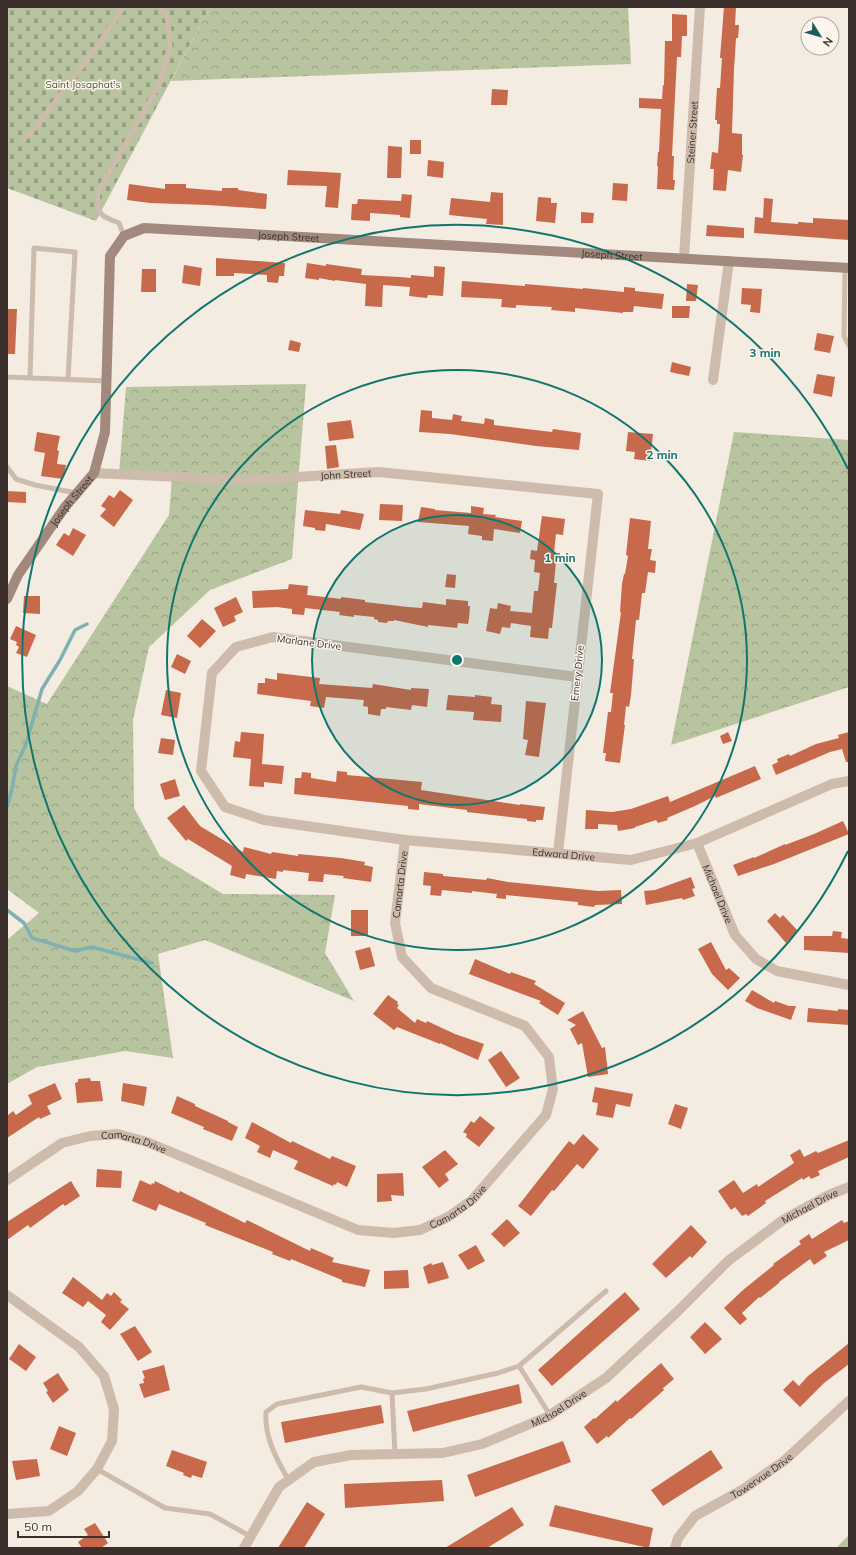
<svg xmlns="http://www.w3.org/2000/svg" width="856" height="1555" viewBox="0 0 856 1555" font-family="Mulish,sans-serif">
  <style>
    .forest { fill: url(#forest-crowns) }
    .cemetery { fill: url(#cemetery-stones) }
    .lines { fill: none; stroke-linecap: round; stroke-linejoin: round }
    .stream { stroke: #7fb0b2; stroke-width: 3.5 }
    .building { fill: #c8694b }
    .lane { stroke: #cdbbac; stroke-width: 5 }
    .street { stroke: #cdbbac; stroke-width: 10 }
    .secondary { stroke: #a18a7d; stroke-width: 10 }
    .ring { fill: none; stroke: #0f766e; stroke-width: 2 }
    .labels { text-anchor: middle; stroke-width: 3; stroke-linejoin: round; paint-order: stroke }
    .park-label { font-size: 10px; fill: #4a5a2e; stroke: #fbf5ee }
    .street-label { font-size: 10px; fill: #3b302b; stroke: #fbf5ee }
    .centre { fill: #0f766e; stroke: #fbf5ee; stroke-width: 2 }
    .ring-label { font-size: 12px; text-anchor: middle; font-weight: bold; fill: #0f766e; stroke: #fbf5ee; stroke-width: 3; stroke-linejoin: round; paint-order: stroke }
  </style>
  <defs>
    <pattern id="forest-crowns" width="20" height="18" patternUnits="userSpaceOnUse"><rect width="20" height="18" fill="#b8c4a0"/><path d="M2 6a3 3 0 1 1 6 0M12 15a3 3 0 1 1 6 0" fill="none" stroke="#97a083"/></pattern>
    <pattern id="cemetery-stones" width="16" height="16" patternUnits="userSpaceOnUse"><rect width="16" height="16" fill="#b8c4a0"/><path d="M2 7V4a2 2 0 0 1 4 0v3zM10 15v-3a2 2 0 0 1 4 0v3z" fill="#97a083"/></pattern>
  </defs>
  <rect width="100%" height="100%" fill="#f4ebe1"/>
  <path class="forest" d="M210,7H628L631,64L171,81Z
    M306,384L292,559L210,590L149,647L133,720L134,808L160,856L223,894L335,895L325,953L354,1001L205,940L158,954L173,1058L125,1051L37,1067L7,1084V940L39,913L7,889V686L47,704L169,515L172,477L119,474L126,387Z
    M734,432L849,440V687L671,745Z
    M849,1535V1548H836Z"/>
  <path class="cemetery" d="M7,7H210L96,221L7,188Z"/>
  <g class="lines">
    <path class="stream" d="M7,807L12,789L16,766L26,744L42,689L60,660L75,630L87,624
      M7,910L24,923L32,938L75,951L92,947L152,963"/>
  </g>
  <path class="building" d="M724,7H736L735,25H739L738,38H736L734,69L732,133L742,134V155H743L741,172L728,170L726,191L713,190L714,169H710L712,152L718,153L720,124H717V120H715L717,88H720L722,58H720Z
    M672,14L687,15V36H682L681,57H677L672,156H674L673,180H675L674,190L657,189L658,166H657L658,152H659L661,109L639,108V98L662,99L663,85H664L665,41H672Z
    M492,89L508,90L507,105H491Z
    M410,140H421V154H410Z
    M388,146L402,147L401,178H387Z
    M428,160L444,162L443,178L427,176Z
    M288,170L341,173L338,208L325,207L327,186L287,185Z
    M613,183L628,184L627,201L612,200Z
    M129,184L165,189V184H186V188L222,191V188H238V190L267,194L266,209L208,205L150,203L127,200Z
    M491,192L503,193V225L486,224L487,219L449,215L451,198L490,202Z
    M402,194L412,195L410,218L400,217V215L370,213V221L351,220L352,204H357L358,199L401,201Z
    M538,197L551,198V203H557L555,223L536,221Z
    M764,198L773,199L771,222L798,224V222L813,223V218L849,220V240L754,233L755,217L763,218Z
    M581,212L594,213L593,223H581Z
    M707,225L744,228V238L706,236Z
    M216,258L285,263L284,276H279L278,283L267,282V275L234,273V276H216Z
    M307,263L326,266V264L362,269L361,275L400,277L411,278V275L434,277V266L445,267L443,296L428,295L427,298L409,296L410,287L383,285L382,307L365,306L366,284L335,280V281L319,278V280L305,278Z
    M184,265L202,268L200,286L182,283Z
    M142,269H156V292H141Z
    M462,281L525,286V284L583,289V288L624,292V287L635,288V291L664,294L662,309L634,306L633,312H623V313L575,308V312L551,310L552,307L516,305V308L501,307L502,299L461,297Z
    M687,284L698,285L696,301H686Z
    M742,288L762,289L760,313L750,312L751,305L741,304Z
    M672,306H690L689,318H672Z
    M7,309H17L15,354H7Z
    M817,333L834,336L830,353L814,350Z
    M290,340L301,343L299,352L288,350Z
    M672,362L691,367L689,376L670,372Z
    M817,374L835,377L832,397L813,393Z
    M421,410L432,411V418L452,420L453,414L462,416L461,421L484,424L485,418L494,420V425L552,432L553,429L581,433L579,450L536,446L450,434L419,432Z
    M351,420L354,438L329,441L327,423Z
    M37,432L60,436L57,450L59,451L57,464L66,465L63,479L41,476L45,453L34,451Z
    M628,432L653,434L650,461L634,459L635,452L626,451Z
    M336,445L339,467L327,469L325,446Z
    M120,490L133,500L114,527L100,516L106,509L101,506L109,495L114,498Z
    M7,491L26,492V503L7,502Z
    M380,504L403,505L402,521L379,520Z
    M471,506L484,508L483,514L496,515L495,517L522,521L520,533L494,529L493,541L482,540V536L468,534L469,526L418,522L421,507L435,509V510L471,513Z
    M305,510L340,514L341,510L364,514L360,530L326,524L325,531L315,530V528L303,526Z
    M542,516L565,519L563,535L556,534L554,553H560L559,562H556L554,583H557L552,628H549L548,639L530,637L531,626L511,623L510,628L502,627L500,634L486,631L490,608L497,609L498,603L511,606L510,611L532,613L534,591H538L540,573L534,572L535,560L530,559L531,550L537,551Z
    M630,518L651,521L648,549H652L650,560L656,561L655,573L648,572L645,593H642L639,620H636L632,659H634L631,695L629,707L626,706L624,725H625L620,763L605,761L606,753H603L608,712H611L613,693H610L621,612H620L622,584L624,574H625L628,556L626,555Z
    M73,528L86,535L73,556L56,545L64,533L69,536Z
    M447,574L456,575L455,588L445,587Z
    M289,584L308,586L307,595L341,599V597L365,600V602L408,607L422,608L423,602L446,605V599L468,601V606H470L469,619L468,624L458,623L457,628L428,625V627L394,620V621H388L387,623L378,622V620L374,619V617L354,615V617L339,615L340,612L305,608L304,615L292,614V609L277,607L253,608L252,591L288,589Z
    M24,596H40V614L23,613Z
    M236,597L243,612L234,616L236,621L223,627L214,608Z
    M202,619L216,631L200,648L187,636Z
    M16,626L36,635L27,657L16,653L19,647L16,645L17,642L10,639Z
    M177,654L191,661L185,674L171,667Z
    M277,673L320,678L319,684L372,688L373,684L411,690V688L429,689L427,707L412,705L411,710L386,707V709H381L380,716L368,714V707L363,706L364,700L326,697L324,708L310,706L311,701L257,694L258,683H265V678L277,680Z
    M166,690L181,693L177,718L161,715Z
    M448,695L475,697V695L492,697L491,704L502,705L501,722L473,720L474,712L446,710Z
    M526,701L546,703L539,757L525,755L528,740L523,739Z
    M241,732L264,734L262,764L284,766L282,784L264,782V787L249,786L251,759L233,757L235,741L240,742Z
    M728,732L732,741L723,744L720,736Z
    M849,732V762H846L842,749L830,752L776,775L772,765L778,762L777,759L789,754L790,756L816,744L839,738L838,735Z
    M161,738L175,740L173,755L158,753Z
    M755,766L761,779L716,798L715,796L695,806L667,818L668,820L658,823L656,820L635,827V828L618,831L617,825L598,824V829H585L586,810L612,812L631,809L668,796L670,802Z
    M337,771L347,772V775L422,782L421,790L520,805V804L545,807L543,820H536V822L527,821V819L467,812V810L419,804V810L408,809V806L294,794L295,778H301L302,772L311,773V778L336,782Z
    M175,779L180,796L165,800L160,784Z
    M184,805L200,826L243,852L244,847L271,854L272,852L298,856V854L341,858L365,862L364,865L373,867L371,882L343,878L344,876L324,874L323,882L308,881L309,873L283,870V872L277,871L276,879L246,874L245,879L230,875L232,866L188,839L186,841L167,818Z
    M843,821L849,834L774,864L738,876L733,865L754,857V858L785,844V845L814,834Z
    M424,872L443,874V876L486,880L487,878L508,882L598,891L621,890L622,904L595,905L594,907L578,905V902L506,895V899L496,898L497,894L472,891V893L442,890L441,896L430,895L431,886L423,885Z
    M691,877L695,888L692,889L695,896L683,900L682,898L646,905L644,891L655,890Z
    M351,910H368V936H351Z
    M775,913L780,918L783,915L798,931L786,943L767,921Z
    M833,931L842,932L841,938L849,939V953L804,950V936H832Z
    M711,942L726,970L729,968L740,978L728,990L712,974L698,949Z
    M370,947L375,966L360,970L355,951Z
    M475,959L510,974L511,972L536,981L534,984L565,1003L558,1015L539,1003L541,1001L469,974Z
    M752,990L774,1003L775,1001L789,1006H796L791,1020L757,1008L745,1001Z
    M388,995L398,1002L397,1004L399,1005L397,1008L415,1023L417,1019L426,1023L427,1021L455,1034L484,1044L478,1060L440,1043V1044L397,1027L394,1030L373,1014Z
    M808,1008L838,1011V1009L849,1010V1025L807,1022Z
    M583,1011L602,1048L605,1047L608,1074L588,1077L582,1043L578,1045L570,1029L576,1025L567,1020Z
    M501,1051L520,1078L506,1087L488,1060Z
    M90,1078L91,1081H100L103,1101L77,1103L75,1083L78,1082V1079Z
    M55,1083L62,1099L47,1106L51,1114L40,1119L39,1117L7,1138V1116L13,1111L16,1115L32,1104L28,1095Z
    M123,1083L147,1087L144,1106L121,1101Z
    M595,1087L633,1094L630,1107L616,1104L613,1118L596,1115L598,1103L592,1102Z
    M177,1096L195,1104V1106L228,1121V1122L238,1127L232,1141L203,1129L204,1127L171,1113Z
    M675,1104L688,1108L681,1129L668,1124Z
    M480,1116L495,1128L479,1147L466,1137L467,1134L463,1132L471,1121L474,1123Z
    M252,1122L291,1143L292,1141L330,1159L332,1156L356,1166L347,1187L337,1182L336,1185L334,1184L333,1186L294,1169L298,1161L273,1150L270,1158L257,1152L260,1146L245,1138Z
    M583,1134L599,1149L583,1169L577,1164L554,1191L552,1190L531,1216L518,1206L569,1141L574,1145Z
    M849,1140V1157L818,1171L820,1175L811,1179L809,1176L803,1180L802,1178L765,1201L766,1203L748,1216L746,1214L742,1216L735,1207L731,1210L718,1191L734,1180L743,1193L757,1184L758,1187L794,1163L790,1155L800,1149L804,1157L816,1151L818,1153Z
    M445,1150L458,1164L445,1174L449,1180L439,1188L422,1167Z
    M97,1169L122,1171L121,1188L96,1187Z
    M403,1173L404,1196L391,1195L392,1201L377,1202V1174Z
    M140,1180L151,1185L152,1183L154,1184L155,1181L179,1193L180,1191L245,1223L247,1220L310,1251L311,1248L334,1258L332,1262L370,1270L365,1287L342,1282V1280L291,1259L290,1261L272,1254L273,1252L205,1225L206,1223L159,1204L156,1211L132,1201Z
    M71,1181L80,1196L65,1206L63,1204L30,1228L28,1225L7,1240V1222Z
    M507,1219L520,1233L504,1247L491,1234Z
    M842,1220L844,1223L849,1221V1240L824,1252L827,1256L814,1265L810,1259L779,1282V1283L760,1298L759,1297L742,1313L747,1319L740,1325L724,1308L743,1290L774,1265L773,1264L801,1244L799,1241L809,1234L812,1239Z
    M691,1225L707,1242L692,1258L690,1256L666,1278L652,1264Z
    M476,1245L485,1261L468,1270L458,1255Z
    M443,1262L449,1278L428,1284L423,1267L431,1263L432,1265Z
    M408,1270L409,1288L384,1289V1271Z
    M73,1277L102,1300L107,1293L111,1296L114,1292L122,1300L120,1302L129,1309L110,1330L101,1322L106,1315L88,1301L83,1307L62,1293Z
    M625,1292L640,1309L552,1386L538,1370Z
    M705,1322L722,1339L705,1354L690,1337Z
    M135,1326L152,1352L138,1361L120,1334Z
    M849,1343V1364L824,1383L800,1407L783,1390L793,1380L799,1386L808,1376Z
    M19,1344L36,1357L26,1371L9,1359Z
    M661,1363L674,1379L663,1388L664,1390L631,1419L630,1418L608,1438L607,1436L597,1444L584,1427L594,1418L595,1419L616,1400L617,1402Z
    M164,1365L170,1390L144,1398L139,1384L144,1383L143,1379L145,1378L142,1371Z
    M58,1373L69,1390L53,1403L46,1392L48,1391L43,1383Z
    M519,1384L522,1403L413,1432L407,1411Z
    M381,1405L384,1423L285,1443L281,1422Z
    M59,1426L76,1433L67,1456L50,1449Z
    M563,1441L571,1462L475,1497L467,1475Z
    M172,1450L207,1462L202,1478L192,1475L191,1478L183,1475L184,1473L166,1466Z
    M711,1450L723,1468L663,1506L651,1490Z
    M37,1459L40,1476L16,1480L12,1461Z
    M442,1480L444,1501L345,1508L344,1484Z
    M307,1502L325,1514L304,1548H278Z
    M555,1505L653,1528L649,1548L549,1526Z
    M512,1507L524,1525L487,1548H445Z
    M95,1523L108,1543L101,1548H82L78,1542L88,1535L84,1529Z"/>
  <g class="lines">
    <path class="lane" d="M23,140L35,128L94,51L124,7
      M124,236L119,223C100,216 96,214 98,192L160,83L170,46L168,20L160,7
      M845,268L844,336L849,346
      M7,377L107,381
      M30,378L34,248L75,252L68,379
      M7,467L16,479L35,485L76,493
      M392,1393L395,1454
      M550,1415L519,1366L606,1291
      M97,1469L165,1508L210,1514L250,1536
      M289,1481C277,1460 264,1437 266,1412L277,1404L361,1387L392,1393L426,1389L498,1373L519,1366"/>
    <g class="street">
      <path id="s1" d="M684,258L700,7"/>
      <path d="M713,380L729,261"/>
      <path id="s2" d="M94,473L245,480L379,472L598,494L558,853"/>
      <path id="s3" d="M577,677L273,637L236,647L212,673L201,771L225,807L264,820L405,840L631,860L697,843L832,784L849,781"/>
      <path id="s4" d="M697,843L735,935L756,959L777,971L849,985"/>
      <path id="s5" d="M7,1180L62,1143L90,1136L118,1134L147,1142L358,1230L394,1233L420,1230L448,1217L472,1200L546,1115L553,1089L549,1057L525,1026L431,988L402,957L395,923L405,840"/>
      <path d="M7,1295L79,1347L104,1376L114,1409L112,1441L97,1469L78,1491L49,1511L7,1514"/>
      <path id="s6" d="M244,1548L279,1487L314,1462L351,1455L443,1453L482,1444L547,1417L606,1378L677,1312L728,1261L783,1220L829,1195L849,1187"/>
      <path id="s7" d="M675,1548L678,1538L695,1516L742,1490L784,1461L849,1401"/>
    </g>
    <path class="secondary" id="s8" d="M7,599L18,575L65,507L94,473L105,432L110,256L124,236L144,228L849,268"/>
  </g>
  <circle cx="457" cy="660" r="145" fill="#0f766e" fill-opacity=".12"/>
  <g class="ring">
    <circle cx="457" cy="660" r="145"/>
    <circle cx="457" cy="660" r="290"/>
    <path d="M848 851A435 435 0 1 1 848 469"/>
  </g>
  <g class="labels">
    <g class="park-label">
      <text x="83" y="88">Saint Josaphat's</text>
    </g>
    <g class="street-label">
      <text dy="4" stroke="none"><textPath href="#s1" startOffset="126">Steiner Street</textPath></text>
      <text dy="4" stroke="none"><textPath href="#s8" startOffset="563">Joseph Street</textPath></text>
      <text dy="4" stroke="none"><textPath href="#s8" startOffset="887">Joseph Street</textPath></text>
      <text dy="4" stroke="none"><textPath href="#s2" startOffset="252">John Street</textPath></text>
      <text dy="4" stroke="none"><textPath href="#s8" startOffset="118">Joseph Street</textPath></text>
      <text transform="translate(309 642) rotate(7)" y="4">Marlane Drive</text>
      <text transform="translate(577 673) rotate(-84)" y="4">Emery Drive</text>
      <text dy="4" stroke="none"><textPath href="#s3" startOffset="865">Edward Drive</textPath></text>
      <text dy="4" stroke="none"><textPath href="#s5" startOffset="933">Camarta Drive</textPath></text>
      <text dy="4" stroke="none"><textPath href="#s4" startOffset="55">Michael Drive</textPath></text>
      <text dy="4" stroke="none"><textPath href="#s5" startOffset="140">Camarta Drive</textPath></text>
      <text dy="4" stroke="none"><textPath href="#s5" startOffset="489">Camarta Drive</textPath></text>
      <text dy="4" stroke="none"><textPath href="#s6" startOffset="692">Michael Drive</textPath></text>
      <text dy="4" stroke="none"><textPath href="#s6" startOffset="368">Michael Drive</textPath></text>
      <text dy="4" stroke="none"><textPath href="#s7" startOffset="116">Towervue Drive</textPath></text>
    </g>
  </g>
  <circle cx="457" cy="660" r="6" class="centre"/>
  <g class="ring-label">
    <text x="765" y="357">3 min</text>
    <text x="662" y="459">2 min</text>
    <text x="560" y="562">1 min</text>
  </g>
  <rect width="856" height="1555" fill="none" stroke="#3b302b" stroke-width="16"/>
  <g transform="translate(820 36) rotate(127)"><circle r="19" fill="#fbf5ee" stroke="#aea6a0"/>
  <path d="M0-3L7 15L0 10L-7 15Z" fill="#1f5a5e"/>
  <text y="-6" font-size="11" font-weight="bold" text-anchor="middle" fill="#3b302b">N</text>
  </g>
  <path d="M18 1531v6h91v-6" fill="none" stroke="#3b302b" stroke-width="2"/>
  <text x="24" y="1531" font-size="12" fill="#3b302b" stroke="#fbf5ee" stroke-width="3" paint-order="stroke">50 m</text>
</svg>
